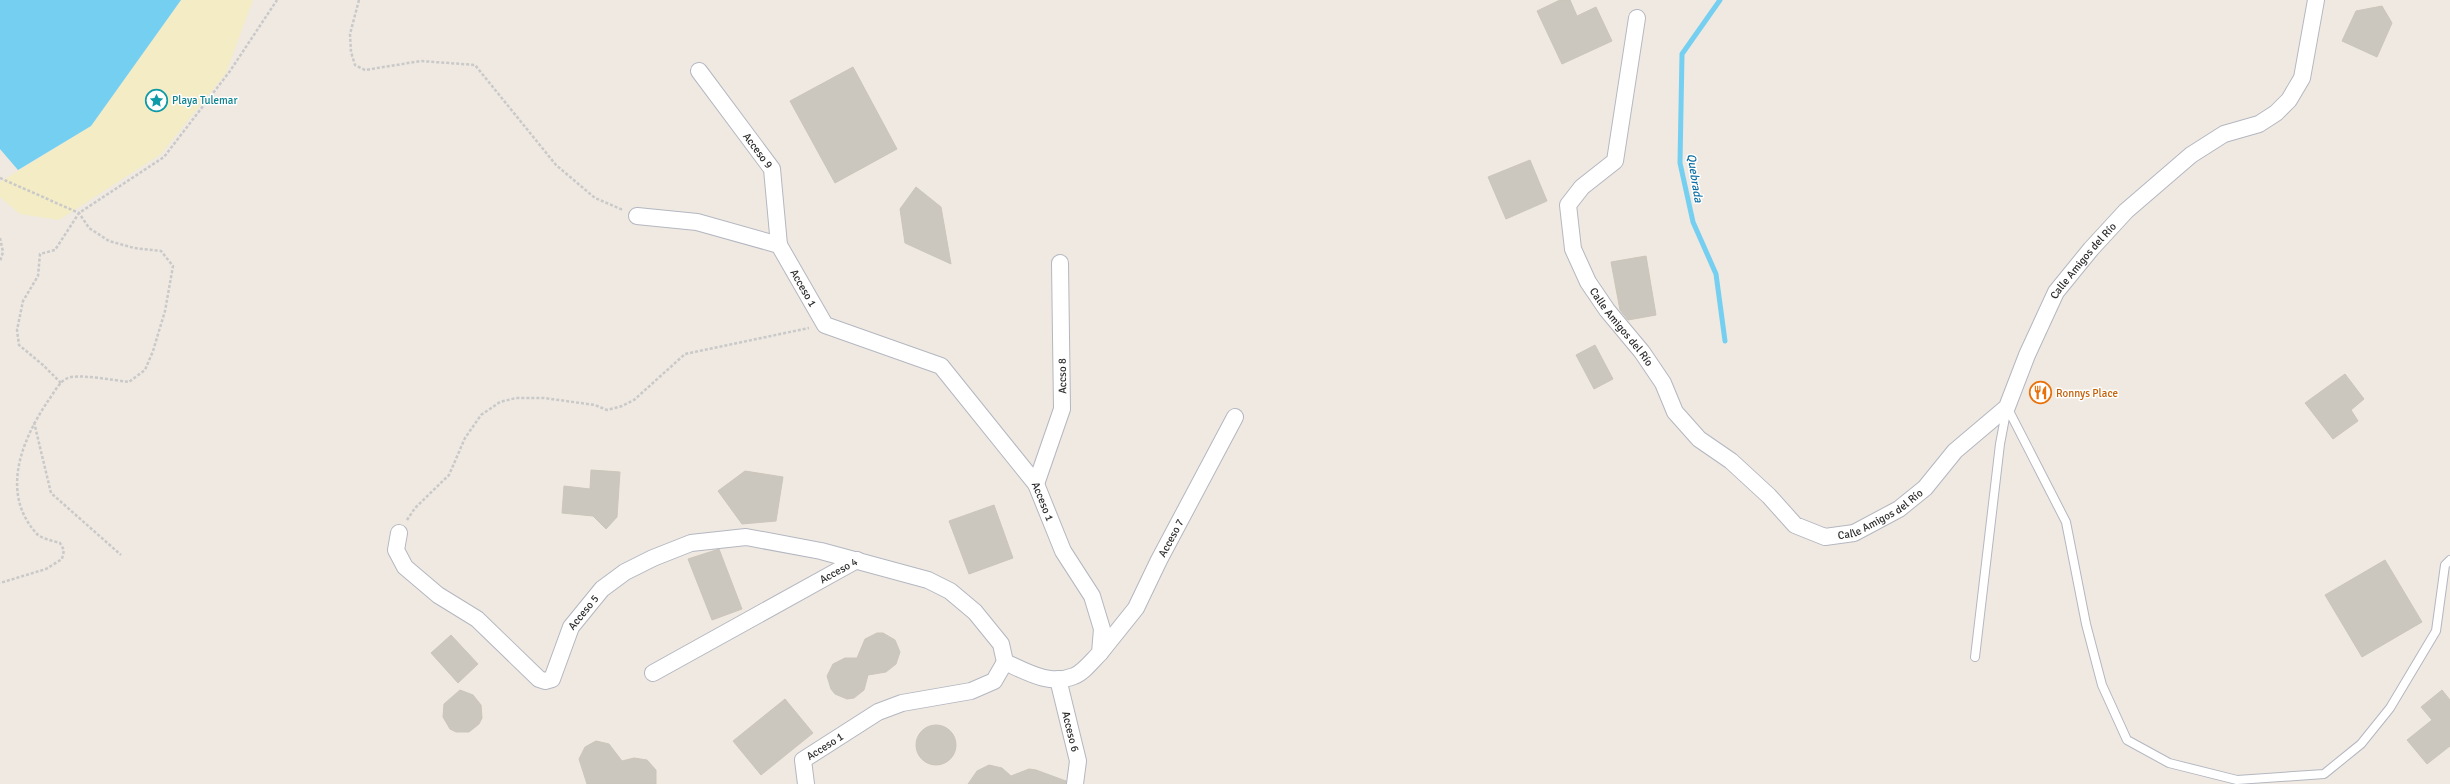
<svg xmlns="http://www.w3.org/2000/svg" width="2450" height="784" viewBox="0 0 2450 784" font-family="Signika,sans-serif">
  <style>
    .sand { fill: #f3ecc5 }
    .water { fill: #75cff0 }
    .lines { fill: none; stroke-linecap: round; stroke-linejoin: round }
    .stream { stroke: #75cff0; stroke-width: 5 }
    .building { fill: #cbc7bf; stroke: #cbc5ba }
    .lane-casing { stroke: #b4b7c1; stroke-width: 10 }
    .street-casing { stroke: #b4b7c1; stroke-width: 18 }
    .path { stroke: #c9c9c9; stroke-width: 2.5; stroke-dasharray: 3 2; stroke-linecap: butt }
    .lane { stroke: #fff; stroke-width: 8 }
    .street { stroke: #fff; stroke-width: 16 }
    .labels { text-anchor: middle; stroke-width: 3; stroke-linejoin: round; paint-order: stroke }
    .culture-label { font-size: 11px; fill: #0d838f; stroke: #fff; text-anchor: start }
    .street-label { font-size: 11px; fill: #2e2e2e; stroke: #fff }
    .food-label { font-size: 11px; fill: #c56008; stroke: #fff; text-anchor: start }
    .water-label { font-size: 12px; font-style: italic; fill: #0d6fa3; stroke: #fff }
  </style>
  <rect width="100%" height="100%" fill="#efe9e1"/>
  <path class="sand" d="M181,0H253L226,73L161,154L59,220L20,214L0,197V182L91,126Z"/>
  <path class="water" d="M0,0H181L91,126L18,170L0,149Z"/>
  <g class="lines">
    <path class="stream" d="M1720,0L1682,54L1680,163L1693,222L1716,274L1725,341"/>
  </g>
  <path class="building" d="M1560,0H1570L1577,16L1596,7L1612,41L1562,64L1537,11Z
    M2382,6L2392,23L2377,57L2342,41L2356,11Z
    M853,67L897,149L835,183L790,101Z
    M1530,160L1547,201L1506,219L1488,177Z
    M916,187L941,207L951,264L905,243L900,209Z
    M1646,256L1656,315L1628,320L1620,310L1611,262Z
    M1595,345L1613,379L1594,389L1576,355Z
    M2345,374L2364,399L2351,410L2358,421L2333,439L2305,403Z
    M591,470L620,472L617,517L606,529L593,516L562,513L564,486L590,489Z
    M745,471L783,477L776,521L742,524L718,491Z
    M994,505L1013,558L969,574L949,521Z
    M719,549L742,609L712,620L688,559Z
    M2385,560L2422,622L2362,657L2325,595Z
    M877,633H883L895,640L900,652L896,664L886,672L868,675L864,690L854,698L847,699L835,694L831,689L827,676L833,664L845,658H857L865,639Z
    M451,635L478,664L458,683L431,653Z
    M460,690L473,695L481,705L482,718L479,724L469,732H456L450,729L443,717L444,704Z
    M2442,690L2450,700V746L2427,764L2407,740L2432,720L2421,707Z
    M785,699L813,733L761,775L733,741Z
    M916 745a20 20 0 1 1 40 0a20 20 0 1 1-40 0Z
    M596,741L609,744L622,761L634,758L647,760L656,770V784H587L579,759L585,747Z
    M989,765L1002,768L1011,776L1029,769L1036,770L1066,781V784H968L977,771Z"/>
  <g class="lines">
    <defs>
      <path id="lane" d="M1975,657L2000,444L2007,407L2066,522L2086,624L2102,685L2127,740L2169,763L2237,780L2324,774L2361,744L2390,708L2436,631L2445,565L2450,560"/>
      <g id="street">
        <path id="s1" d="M1637,18L1615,161L1582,187L1568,205L1573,249L1588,282L1607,310L1642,352L1663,383L1675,412L1699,439L1731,461L1769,496L1795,525L1825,537L1854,533L1899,509L1925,488L1955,451L2007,407L2027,355L2056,292L2091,249L2126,211L2191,155L2224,134L2259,124L2276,113L2289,100L2302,78L2316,0"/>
        <path id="s2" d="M699,71L772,169L779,245"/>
        <path id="s3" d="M637,216L697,222L779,245L825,325L941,366L1036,484L1063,551L1092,596L1102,629L1100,653C1093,660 1083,673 1074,676C1050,686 1027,672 1005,662"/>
        <path d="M1036,484L1062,409L1060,263"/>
        <path id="s4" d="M399,533L396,550L405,567L438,595L477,619L539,679L545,681L552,679L571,627L602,589L625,572L653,558L691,543L746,537L821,551L928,580L950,591L975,612L1001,644L1005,662"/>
        <path id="s5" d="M1100,653L1136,608L1159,560L1235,417"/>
        <path id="s6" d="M653,673L857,560"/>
        <path id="s7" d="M1058,679L1078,761L1075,784"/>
        <path id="s8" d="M806,784L803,760L878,712L902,703L971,691L994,681L1005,662"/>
      </g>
    </defs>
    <use href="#lane" class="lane-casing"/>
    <use href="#street" class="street-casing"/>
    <path class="path" d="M359,0L350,34L351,52L355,65L365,70L421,61L475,65L556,165L595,198L623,210
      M0,178L79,213L89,228L109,241L134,248L161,251L173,266L165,311L153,351L145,370L129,382C112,380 86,375 71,377C60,379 54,393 48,401C21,441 0,494 37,534C42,539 54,541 60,543L64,550L62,559L46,569L0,583
      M0,238L3,252L0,261
      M61,383L43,365L19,345L17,330L23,301L38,276L40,254L55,250L79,213L164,157L230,71L277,0
      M34,422L51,493L121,555
      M407,520L415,508L449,475L465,438L481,415L500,402L516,398H544L595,405L607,410L622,406L634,400L685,354L809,328"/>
    <use href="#lane" class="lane"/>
    <use href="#street" class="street"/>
  </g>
  <defs>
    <symbol id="sight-ring" viewBox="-11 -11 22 22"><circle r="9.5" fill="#fff" stroke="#0f9aa8" stroke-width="1.5"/><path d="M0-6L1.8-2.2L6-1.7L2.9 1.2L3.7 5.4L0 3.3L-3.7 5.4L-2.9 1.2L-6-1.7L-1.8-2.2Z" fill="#0f9aa8"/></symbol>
    <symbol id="restaurant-ring" viewBox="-11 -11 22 22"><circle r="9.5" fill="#fff" stroke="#e8710a" stroke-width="1.5"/><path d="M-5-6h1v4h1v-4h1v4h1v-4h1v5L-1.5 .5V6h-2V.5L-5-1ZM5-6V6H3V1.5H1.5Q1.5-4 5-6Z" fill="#e8710a"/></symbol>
  </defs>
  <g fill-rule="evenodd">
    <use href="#sight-ring" x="144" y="88" width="25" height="25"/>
    <use href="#restaurant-ring" x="2028" y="380" width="25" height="25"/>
  </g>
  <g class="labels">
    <g class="culture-label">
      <text x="172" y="104">Playa Tulemar</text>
    </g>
    <g class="street-label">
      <text dy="4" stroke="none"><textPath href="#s2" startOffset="99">Acceso 9</textPath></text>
      <text dy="4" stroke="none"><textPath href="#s1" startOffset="1041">Calle Amigos del Río</textPath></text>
      <text dy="4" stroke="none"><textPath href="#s3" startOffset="195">Acceso 1</textPath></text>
      <text dy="4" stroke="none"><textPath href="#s1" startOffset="346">Calle Amigos del Río</textPath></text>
      <text transform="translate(1062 376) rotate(-91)" y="4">Accso 8</text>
      <text dy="4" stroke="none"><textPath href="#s3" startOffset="531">Acceso 1</textPath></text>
      <text dy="4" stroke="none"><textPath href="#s1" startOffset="706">Calle Amigos del Río</textPath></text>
      <text dy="4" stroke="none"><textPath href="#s5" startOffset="136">Acceso 7</textPath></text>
      <text dy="4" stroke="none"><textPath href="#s6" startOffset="212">Acceso 4</textPath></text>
      <text dy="4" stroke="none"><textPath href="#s4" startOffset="300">Acceso 5</textPath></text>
      <text dy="4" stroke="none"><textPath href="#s7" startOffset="54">Acceso 6</textPath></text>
      <text dy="4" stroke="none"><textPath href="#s8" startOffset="50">Acceso 1</textPath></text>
    </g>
    <g class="food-label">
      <text x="2056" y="397">Ronnys Place</text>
    </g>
    <g class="water-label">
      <text transform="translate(1695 178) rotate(81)" y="4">Quebrada</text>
    </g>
  </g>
</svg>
